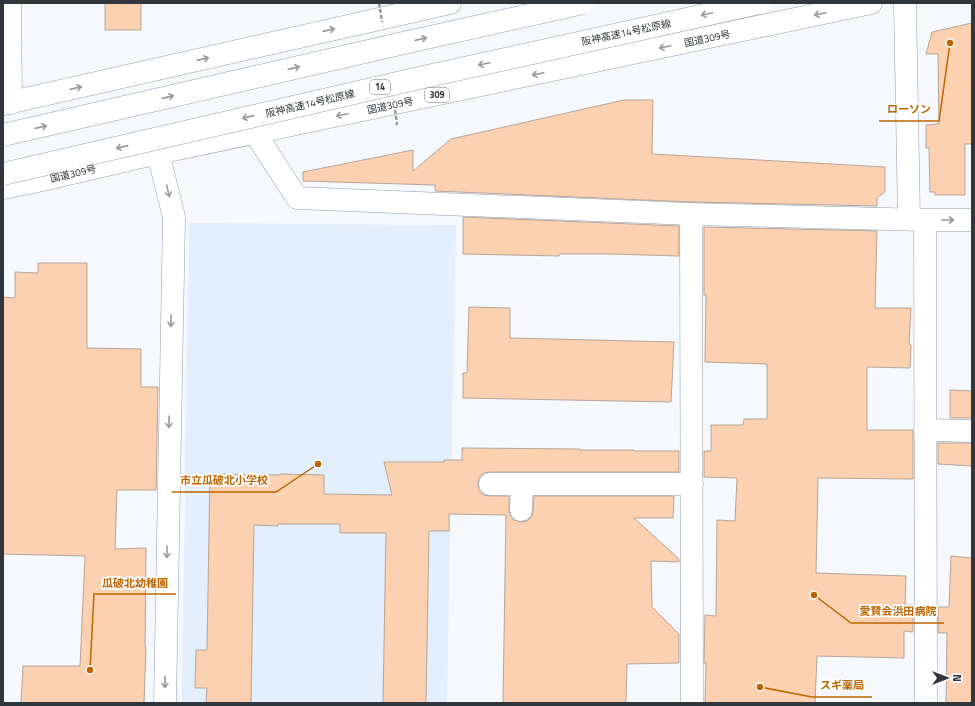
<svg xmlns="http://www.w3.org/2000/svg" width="975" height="706" viewBox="0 0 975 706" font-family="'Titillium Web','Noto Sans JP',sans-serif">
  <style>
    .built { fill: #e3effd }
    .building { fill: #fcd1b1; stroke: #b6a497 }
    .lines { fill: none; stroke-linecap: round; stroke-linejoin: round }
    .minor-casing { stroke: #919eae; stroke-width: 23 }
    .highway-casing { stroke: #919eae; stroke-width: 23 }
    .minor { stroke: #fff; stroke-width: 22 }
    .highway { stroke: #fff; stroke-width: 22 }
    .highway-bridge-casing { stroke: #919eae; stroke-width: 23; stroke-linecap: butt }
    .path-bridge { stroke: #94989d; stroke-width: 2.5; stroke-dasharray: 4 2; stroke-linecap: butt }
    .highway-bridge { stroke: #fff; stroke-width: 22 }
    .oneway { stroke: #989a9e }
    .labels { text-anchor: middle; stroke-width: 3.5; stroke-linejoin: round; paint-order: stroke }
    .shield { fill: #fff; stroke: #6e7276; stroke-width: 1 }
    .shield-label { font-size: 9px; font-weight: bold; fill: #30363c }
    .street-label { font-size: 10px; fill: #30363c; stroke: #fff }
    .leader { fill: none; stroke: #bd6500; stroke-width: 1.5 }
    .callout-dot { fill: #bd6500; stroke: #fff; stroke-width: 1.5 }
    .callout-label { font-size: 11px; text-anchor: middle; font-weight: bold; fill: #bd6500; stroke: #fff; stroke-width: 3.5; stroke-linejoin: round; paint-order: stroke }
  </style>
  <rect width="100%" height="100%" fill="#f5f8fc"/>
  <path class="built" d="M189,223L456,225L447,703H182Z"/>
  <path class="building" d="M105,3H141V30H105Z
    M972,23V144H965V195H935V192H930L929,148H926V125L937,124V123H939L938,54H926L932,32Z
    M624,100H653L652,154L885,167V192L877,198V206L691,202L435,191V185L303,181V172L413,150V171L451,139Z
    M463,217L679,226V256L610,254H560L559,256L463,254Z
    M704,227L877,231L875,308H911L909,344L911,345L910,368L867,367V430H913V479L818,478L816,573L906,576L905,605H913V632L904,631V658L817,656L815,703H705L706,663H704L705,615L716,616L717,520L735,521L737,478L704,477V451H711V425H743L744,419H767V364L705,362L706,295H704Z
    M38,263H87V348L141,349V387H158L156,490H117L115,549L146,548L145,647H146L144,703H21L23,666H80L85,556L3,554V297L15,298V272L38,273Z
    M469,307L510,308V338L674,342L671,402L463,398V373H467Z
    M950,390L972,391V418H950Z
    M938,443H972V466L938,464Z
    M462,448L580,449V450H634V451H679V472H490L484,473L479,477L478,484L479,491L484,495L490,496H509V510L510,515L514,520L520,522L527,521L532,516L533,510L534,496H674L673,518H634L679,559V562L651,561L652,607L679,634V663L627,664L626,703H503L506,515L449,514V531H429L426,703H383L386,533H340V524H278V526L254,525L251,703H206L207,688H195L196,650H207L210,474L280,475V474L324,475V494L392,495L384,462H444V460H462Z
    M951,556L972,558V703H946L947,633H938V607H949Z"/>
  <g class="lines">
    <defs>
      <path id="minor" d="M10,3L11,103
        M905,3L909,219
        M255,133L297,198L691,214L925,220H972
        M158,153L174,217L165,703
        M691,214L692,703
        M925,220L926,703
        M925,430L972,431
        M490,484H692
        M521,510L522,484"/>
      <path id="highway" d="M3,104L450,3
        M3,188L29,183L158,153L871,3"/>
    </defs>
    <use href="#minor" class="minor-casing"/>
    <use href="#highway" class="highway-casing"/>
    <use href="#minor" class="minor"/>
    <use href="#highway" class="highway"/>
    <defs>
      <path id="highway-bridge" d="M3,135L408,42L583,3
        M3,174L415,79L759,3"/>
    </defs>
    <use href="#highway-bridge" class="highway-bridge-casing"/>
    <path class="path-bridge" d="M379,3L382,22
      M395,110L397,125"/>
    <use href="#highway-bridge" class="highway-bridge"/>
  </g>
  <defs><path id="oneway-shaft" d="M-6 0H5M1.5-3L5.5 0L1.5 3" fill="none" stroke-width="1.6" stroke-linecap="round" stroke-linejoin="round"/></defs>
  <g class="oneway">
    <use href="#oneway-shaft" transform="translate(707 14) rotate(168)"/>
    <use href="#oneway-shaft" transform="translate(820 14) rotate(168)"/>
    <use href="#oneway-shaft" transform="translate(329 30) rotate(-13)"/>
    <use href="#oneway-shaft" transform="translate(421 39) rotate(-13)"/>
    <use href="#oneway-shaft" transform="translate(665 47) rotate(168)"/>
    <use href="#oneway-shaft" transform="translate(203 59) rotate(-13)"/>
    <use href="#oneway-shaft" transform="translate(484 64) rotate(168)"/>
    <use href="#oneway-shaft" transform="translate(294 68) rotate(-13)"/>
    <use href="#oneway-shaft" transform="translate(538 74) rotate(168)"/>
    <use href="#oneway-shaft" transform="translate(76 88) rotate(-13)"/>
    <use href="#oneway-shaft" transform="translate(168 97) rotate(-13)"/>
    <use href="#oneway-shaft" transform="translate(342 115) rotate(168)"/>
    <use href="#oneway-shaft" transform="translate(248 117) rotate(167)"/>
    <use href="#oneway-shaft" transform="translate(41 127) rotate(-13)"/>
    <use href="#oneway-shaft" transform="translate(122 147) rotate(167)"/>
    <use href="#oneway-shaft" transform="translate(168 191) rotate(77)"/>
    <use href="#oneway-shaft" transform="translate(948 220)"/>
    <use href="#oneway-shaft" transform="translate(171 321) rotate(91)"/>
    <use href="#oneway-shaft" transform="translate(169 422) rotate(91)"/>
    <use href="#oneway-shaft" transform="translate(167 552) rotate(91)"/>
    <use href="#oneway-shaft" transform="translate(165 682) rotate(91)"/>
  </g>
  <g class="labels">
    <g class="shield">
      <rect x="370" y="80" width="20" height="14" rx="3"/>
      <rect x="425" y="88" width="24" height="14" rx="3"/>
    </g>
    <g class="shield-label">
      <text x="380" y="90">14</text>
      <text x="437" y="98">309</text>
    </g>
    <g class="street-label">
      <text transform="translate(626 32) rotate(-12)" y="4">阪神高速14号松原線</text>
      <text transform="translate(707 38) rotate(-12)" y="4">国道309号</text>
      <text transform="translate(310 103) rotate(-13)" y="4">阪神高速14号松原線</text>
      <text transform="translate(390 105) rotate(-12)" y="4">国道309号</text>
      <text transform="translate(73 173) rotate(-13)" y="4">国道309号</text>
    </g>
  </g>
  <path class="leader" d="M950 43L939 121H879M318 464L276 492H172M90 670L94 594H176M814 595L851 623H944M760 687L812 697H872"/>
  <g class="callout-dot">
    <circle cx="950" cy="43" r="4"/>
    <circle cx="318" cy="464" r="4"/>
    <circle cx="90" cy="670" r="4"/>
    <circle cx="814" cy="595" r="4"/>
    <circle cx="760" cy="687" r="4"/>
  </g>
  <g class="callout-label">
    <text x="909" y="113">ローソン</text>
    <text x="224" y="484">市立瓜破北小学校</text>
    <text x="135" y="587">瓜破北幼稚園</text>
    <text x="898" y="615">愛賛会浜田病院</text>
    <text x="842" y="689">スギ薬局</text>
  </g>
  <rect width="975" height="706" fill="none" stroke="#30363c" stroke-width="8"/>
  <g transform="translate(947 678) rotate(90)" stroke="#ffffff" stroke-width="3" paint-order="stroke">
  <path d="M0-3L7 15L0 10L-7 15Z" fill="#30363c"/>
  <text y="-6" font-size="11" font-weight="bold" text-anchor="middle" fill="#30363c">N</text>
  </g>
</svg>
